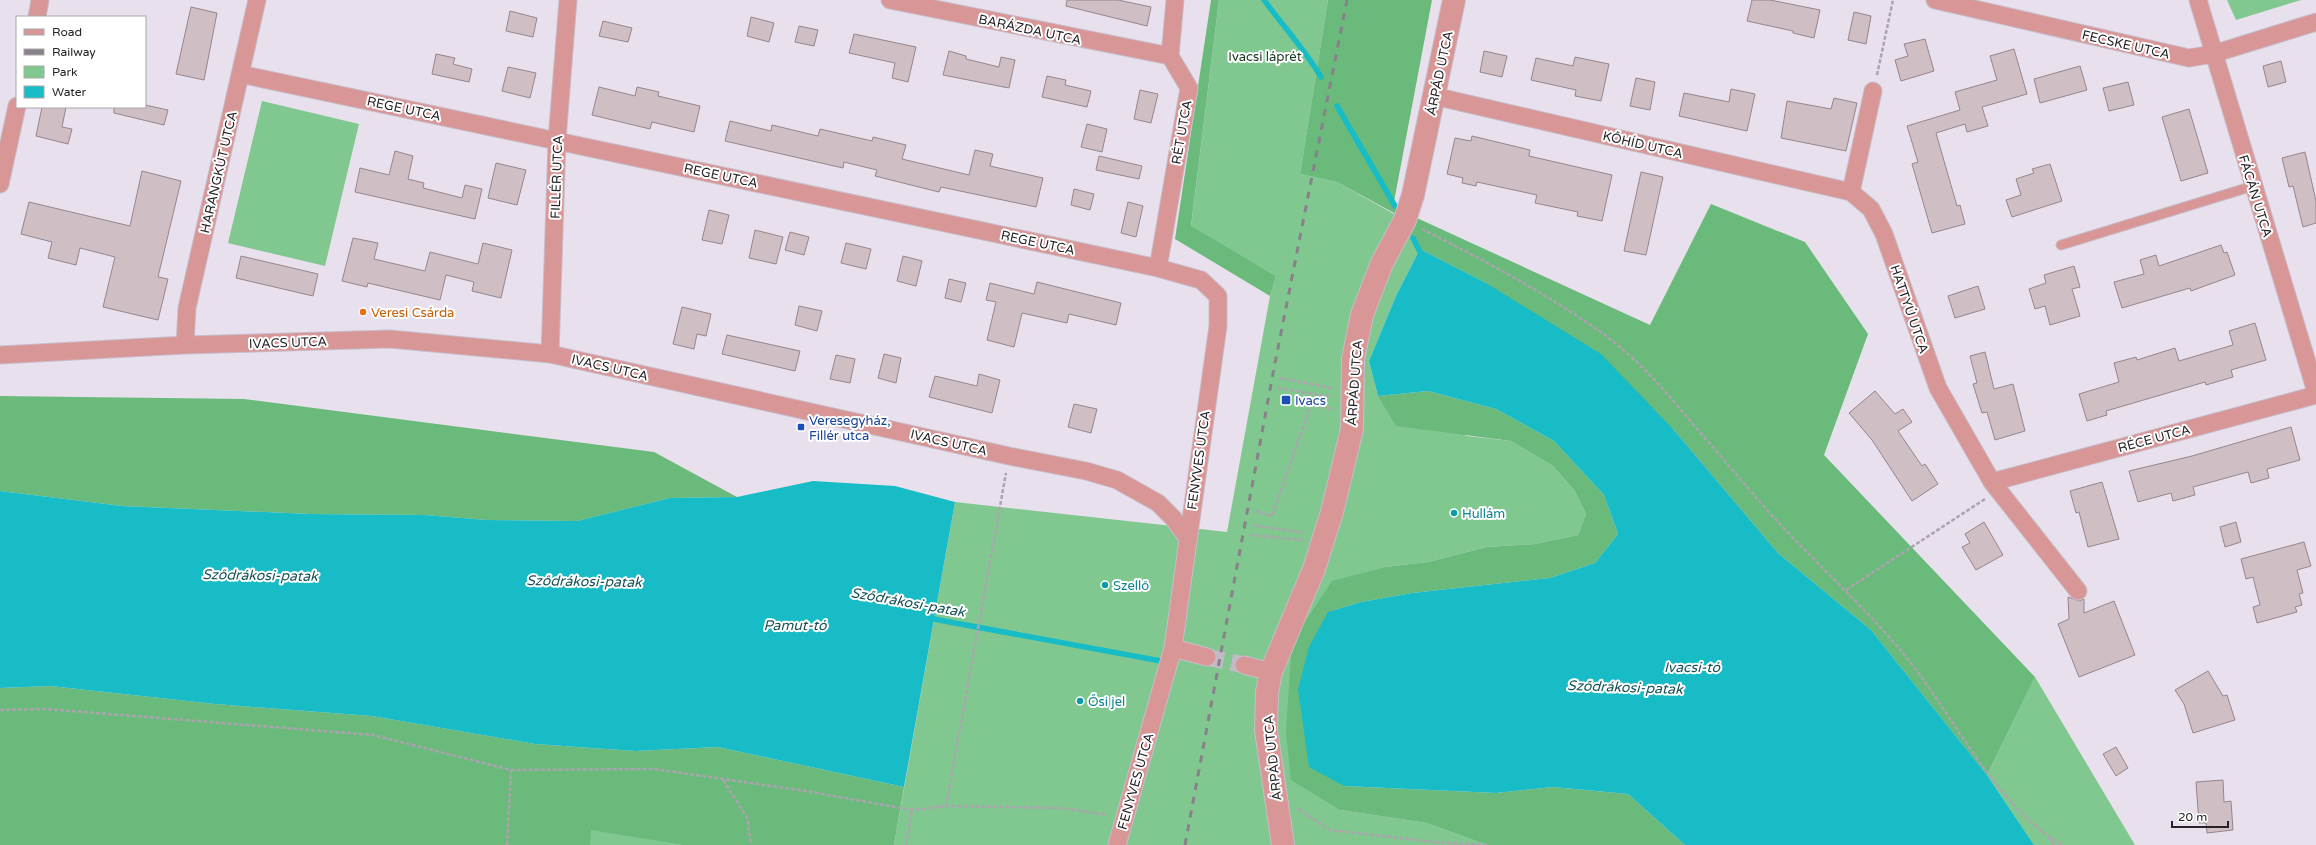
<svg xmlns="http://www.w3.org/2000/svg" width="2316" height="845" viewBox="0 0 2316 845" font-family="'Varela Round',sans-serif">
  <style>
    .green { fill: #80c88f }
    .forest { fill: #69ba7b }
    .water { fill: #17bcc6 }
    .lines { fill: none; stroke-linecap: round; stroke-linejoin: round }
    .stream { stroke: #17bcc6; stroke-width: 5.5 }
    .building { fill: #cfbec4; stroke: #96868b }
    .minor-tunnel { stroke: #c2bac6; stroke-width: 17; stroke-dasharray: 17 8; stroke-linecap: butt }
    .service-casing { stroke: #c6beca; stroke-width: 11 }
    .minor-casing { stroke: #c6beca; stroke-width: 19 }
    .tertiary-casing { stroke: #c6beca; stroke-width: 24 }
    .path { stroke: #aba4af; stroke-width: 2.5; stroke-dasharray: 4 2; stroke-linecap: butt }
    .service { stroke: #d99697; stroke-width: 9 }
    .minor { stroke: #d99697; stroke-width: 17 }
    .tertiary { stroke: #d99697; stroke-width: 22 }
    .rail { stroke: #88818b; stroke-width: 3; stroke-dasharray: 7 7; stroke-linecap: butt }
    .food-dot { fill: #e8710a; stroke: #fff; stroke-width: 1.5 }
    .transit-dot { fill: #1a4fb4; stroke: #fff; stroke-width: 1.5 }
    .culture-dot { fill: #0f9aa8; stroke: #fff; stroke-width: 1.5 }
    .labels { text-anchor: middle; stroke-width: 4; stroke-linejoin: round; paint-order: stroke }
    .street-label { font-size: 13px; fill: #262227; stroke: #fff }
    .park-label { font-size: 13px; fill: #17391f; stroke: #fff }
    .food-label { font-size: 13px; fill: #c56008; stroke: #fff; text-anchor: start }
    .transit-label { font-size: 13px; fill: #164399; stroke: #fff; text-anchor: start }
    .culture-label { font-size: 13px; fill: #0d838f; stroke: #fff; text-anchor: start }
    .water-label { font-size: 14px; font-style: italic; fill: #165257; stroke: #fff }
  </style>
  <rect width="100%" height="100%" fill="#e9e0ee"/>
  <path class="green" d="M1219,0H1328L1300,174L1337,182L1394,214L1420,249L1396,296L1369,361L1378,396L1467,436L1511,441L1553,466L1574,490L1586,514L1578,535L1535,544L1487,547L1428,562L1385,567L1332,582L1340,810L1427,823L1487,845H894L955,502L1227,532L1270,296L1276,276L1191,227Z
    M2227,0H2301L2236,20Z
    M262,101L359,124L325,266L228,243Z
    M2035,677L2135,845H2034L1987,775Z
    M590,829L682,845H590Z"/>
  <path class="forest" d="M1211,0H1219L1191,226L1276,276L1270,296L1175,239Z
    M1328,0H1432L1393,207L1650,325L1711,204L1805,242L1868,334L1824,455L2035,677L1987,775L1871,630L1778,553L1673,429L1486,283L1420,249L1394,213L1337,182L1300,174Z
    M1428,391L1496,409L1554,441L1604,495L1618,534L1595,563L1550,578L1412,593L1361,602L1328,612L1344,786L1496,793L1553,787L1628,794L1685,845H1487L1427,823L1340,810L1291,780L1286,731L1292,641L1332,581L1385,567L1428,562L1487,547L1535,544L1578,535L1586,514L1574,490L1553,466L1511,441L1396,426L1378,396Z
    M0,396L244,399L654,452L737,497L670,498L577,521L487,520L425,515L310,514L122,506L0,491Z
    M50,686L215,704L372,716L535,744L635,751L718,747L904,787L894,845H682L591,830L590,845H0V688Z"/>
  <path class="water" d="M1420,249L1486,283L1601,354L1673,429L1778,553L1871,630L1987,775L2034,845H1685L1628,794L1553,787L1496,793L1344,786L1309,767L1298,689L1309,647L1328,612L1361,602L1412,593L1550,578L1595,563L1618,534L1604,495L1554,441L1496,409L1428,391L1378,396L1369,361L1396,296Z
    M813,481L895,486L955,502L904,787L718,747L635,751L535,744L372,716L215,704L50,686L0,688V491L122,506L310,514L425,515L487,520L577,521L670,498L737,497Z"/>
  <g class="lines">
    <path class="stream" d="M1264,0C1283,26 1305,50 1321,77
      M1337,106L1395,206
      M1413,238L1422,256
      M928,618L1161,661"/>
  </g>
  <path class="building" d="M1067,0H1118L1151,7L1147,26L1066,6Z
    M1752,0H1770L1820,10L1814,38L1793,33V31L1747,21Z
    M191,7L217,13L204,80L176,74Z
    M510,11L537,18L533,37L506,31Z
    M1854,12L1871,16L1866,44L1848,40Z
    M751,17L774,23L769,42L747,36Z
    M603,21L632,28L628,42L599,36Z
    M799,26L818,30L814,46L795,42Z
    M854,34L916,47L908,82L892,78L895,63L849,53Z
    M1925,39L1934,71L1901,81L1895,60L1908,56L1904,44Z
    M2014,49L2027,94L1982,107L1988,126L1967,132L1965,124L1936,133L1957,206L1960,205L1965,224L1932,233L1912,164L1918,162L1907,126L1960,110L1955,92L1997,80L1990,56Z
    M949,51L966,56V59L999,67L1001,57L1015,60L1009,88L943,75Z
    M1484,51L1507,56L1502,77L1480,72Z
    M436,54L455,58L453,64L472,69L469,82L432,74Z
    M1575,57L1609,64L1601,101L1575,96L1576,90L1531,80L1536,58L1573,66Z
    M2281,61L2286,82L2268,87L2263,66Z
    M2080,66L2087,90L2040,103L2034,79Z
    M508,67L536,73L530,98L502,91Z
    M1047,76L1066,80L1065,85L1091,91L1087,107L1042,97Z
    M1636,78L1655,82L1650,110L1630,106Z
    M2128,82L2134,105L2109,111L2103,88Z
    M599,87L635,96L637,87L659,92L658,96L700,106L694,132L652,122L650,129L592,115Z
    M1731,89L1755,94L1747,131L1679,116L1684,93L1729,102Z
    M1140,90L1158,94L1151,123L1134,119Z
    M1834,98L1857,103L1846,151L1781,138L1787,101L1831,109Z
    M145,105L168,110L164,125L114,113V107H145Z
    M42,107H66L62,127L72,129L68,144L36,136Z
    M2189,109L2208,173L2181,181L2162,117Z
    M730,121L771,131L772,125L818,136L820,129L872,141L873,137L906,145L902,159L969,175L975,150L993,154L990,166L1043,178L1036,207L941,187L939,192L875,176L877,170L844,162L843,168L725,141Z
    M1087,124L1107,129L1102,152L1081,147Z
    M1472,136L1530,150L1529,156L1612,175L1602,221L1577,216L1578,212L1535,203L1537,195L1477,182L1476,186L1462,183L1463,178L1447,174L1455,138L1471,141Z
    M395,151L413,156L408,179L424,183L423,188L462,198L465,185L482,189L475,219L355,192L360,168L389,175Z
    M2305,152L2316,201V223L2303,227L2293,186L2289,187L2282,158Z
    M1099,156L1142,166L1139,179L1096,170Z
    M496,163L526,170L517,205L488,198Z
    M2050,164L2062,201L2012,217L2006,200L2021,195L2016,179L2034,173L2032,169Z
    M142,171L181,181L158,277L168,279L158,320L103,307L115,257L80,248L76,265L48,258L52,242L21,234L29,202L130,226Z
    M1641,172L1663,177L1646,255L1624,251Z
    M1074,189L1094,194L1090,210L1071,205Z
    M1128,202L1143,206L1136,237L1121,233Z
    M709,210L729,215L722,244L702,240Z
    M755,230L783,237L776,264L749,258Z
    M790,232L809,237L804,255L785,250Z
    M353,238L378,243L374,259L425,271L430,252L478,264L483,243L512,250L501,298L472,291L474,282L446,275L440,300L368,283L367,287L342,281Z
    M846,243L871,249L866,269L841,263Z
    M2221,245L2224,253L2227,252L2235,275L2191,291L2190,288L2122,308L2114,282L2144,274L2140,260L2156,255L2159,266Z
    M241,256L318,274L313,296L236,278Z
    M903,256L922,261L916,286L897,281Z
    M2074,266L2080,287L2072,289L2080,316L2050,325L2045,306L2035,309L2029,289L2046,283L2044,275Z
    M949,279L966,283L961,302L945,298Z
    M1037,282L1121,303L1116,325L1069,314L1067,323L1022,313L1014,347L987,340L996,302L986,300L990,283L1034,294Z
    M1978,286L1985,309L1955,318L1948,296Z
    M799,306L822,311L817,331L795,325Z
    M682,307L711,314L706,336L697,334L694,349L673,344Z
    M2255,323L2266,360L2231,370L2233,377L2206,385L2205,382L2106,411L2107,415L2087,421L2079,394L2119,382L2114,363L2136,357L2137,360L2175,348L2179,361L2233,345L2229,331Z
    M727,335L800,351L795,371L722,354Z
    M1985,352L1994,389L2013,384L2025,431L1995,440L1987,412L1982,413L1973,384L1977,383L1970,356Z
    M884,354L901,358L896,383L878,378Z
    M836,355L855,359L850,383L830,379Z
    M979,374L1000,380L992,413L929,397L935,376L977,386Z
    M1875,391L1895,414L1903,409L1912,422L1898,431L1922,466L1925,464L1938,484L1912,501L1872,440L1849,413Z
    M1074,404L1097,409L1091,433L1068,427Z
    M2291,427L2300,460L2267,469L2269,478L2251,483L2248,472L2193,487L2195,495L2173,501L2171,493L2138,502L2129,471L2192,456Z
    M2102,482L2119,539L2088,547L2079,512L2076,513L2070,491Z
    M1984,522L2003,555L1976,570L1962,547L1970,543L1965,534Z
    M2236,522L2241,542L2225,547L2220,527Z
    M2304,542L2311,566L2297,570L2303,593L2299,594L2302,605L2295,607L2297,612L2257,623L2253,607L2260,605L2253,577L2246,579L2241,559Z
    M2068,597L2079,601L2084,599V613L2114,601L2135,655L2079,677L2058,624L2069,619Z
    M2208,671L2223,696L2227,695L2235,720L2193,733L2184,704L2175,690Z
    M2116,747L2128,768L2116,776L2103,754Z
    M2223,780L2224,802L2231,801L2233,830L2207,833L2206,823H2199L2196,782Z"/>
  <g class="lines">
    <path class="minor-tunnel" d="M1207,657L1244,665"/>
    <defs>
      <path id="service" d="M2061,245L2253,186"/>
      <path id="minor" d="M890,0L1170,56
        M1935,0L2189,58L2213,54L2316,22
        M2198,0L2316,392
        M37,17L40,0
        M240,74L1158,268L1201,280L1218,296V326L1173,648L1117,845
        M1434,96L1851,192L1871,209L1884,234L1938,388L1992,482L2078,591
        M0,184L17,106
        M1851,192L1873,91
        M1158,268L1189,88L1170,56L1175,0
        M185,345L187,308L257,0
        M550,354L557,140L568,0
        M0,355L185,345L390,339L550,354L1009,456L1086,471L1117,480L1158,503L1173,518L1187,537
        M1992,482L2316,395
        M1173,648L1207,657
        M1244,665L1271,672"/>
      <path id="tertiary" d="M1283,845L1266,730L1267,692L1271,672L1314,569L1332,512L1352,429L1353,359L1362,315L1382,263L1405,220L1413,195L1454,0"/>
    </defs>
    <use href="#service" class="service-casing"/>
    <use href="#minor" class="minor-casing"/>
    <use href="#tertiary" class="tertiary-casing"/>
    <path class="path" d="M1877,75L1893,0
      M1422,229C1485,261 1548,294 1606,336C1641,362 1669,395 1697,429C1721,456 1744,484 1768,511C1811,559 1860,602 1902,652C1953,713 1993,804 2062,845
      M1280,378L1332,388
      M1278,388L1332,397
      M1256,511L1272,516L1311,405L1333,409
      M1253,525L1304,533
      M1251,535L1303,540
      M1846,590L1985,499
      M0,710L46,709L373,735L511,770L654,769L806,791L912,810L946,806L1061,808L1108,815
      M723,780L747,817L751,845
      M946,806L1006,473
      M1298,809L1330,830L1434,842L1488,845
      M2049,838L2054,845
      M507,845L511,770
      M906,845L912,810"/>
    <use href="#service" class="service"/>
    <use href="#minor" class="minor"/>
    <use href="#tertiary" class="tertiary"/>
    <path class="rail" d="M1185,845L1275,363L1347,0"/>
  </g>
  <circle class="food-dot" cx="363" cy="312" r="4"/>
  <g class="transit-dot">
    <rect x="1281" y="395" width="10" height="10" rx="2"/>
    <rect x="797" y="423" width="8" height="8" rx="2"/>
  </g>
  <g class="culture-dot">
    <circle cx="1454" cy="513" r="4"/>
    <circle cx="1105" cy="585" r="4"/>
    <circle cx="1080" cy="701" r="4"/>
  </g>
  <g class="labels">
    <g class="street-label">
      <text transform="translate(1030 29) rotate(12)" y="5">BARÁZDA UTCA</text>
      <text transform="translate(2126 44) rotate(13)" y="5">FECSKE UTCA</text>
      <text transform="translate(1439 73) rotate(-78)" y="5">ÁRPÁD UTCA</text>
      <text transform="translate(404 108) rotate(12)" y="5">REGE UTCA</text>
      <text transform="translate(1181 132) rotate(-80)" y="5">RÉT UTCA</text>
      <text transform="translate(1643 144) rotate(13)" y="5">KŐHÍD UTCA</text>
      <text transform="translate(218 172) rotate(-77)" y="5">HARANGKÚT UTCA</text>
      <text transform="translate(721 175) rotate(12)" y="5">REGE UTCA</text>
      <text transform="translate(556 177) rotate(-88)" y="5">FILLÉR UTCA</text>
      <text transform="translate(2256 196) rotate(73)" y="5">FÁCÁN UTCA</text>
      <text transform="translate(1038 242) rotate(12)" y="5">REGE UTCA</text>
      <text transform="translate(1910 309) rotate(71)" y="5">HATTYÚ UTCA</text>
      <text transform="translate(288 342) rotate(-2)" y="5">IVACS UTCA</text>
      <text transform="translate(610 367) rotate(13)" y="5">IVACS UTCA</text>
      <text transform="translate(1354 383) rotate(-86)" y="5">ÁRPÁD UTCA</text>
      <text transform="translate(2154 438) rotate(-15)" y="5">RÉCE UTCA</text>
      <text transform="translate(949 442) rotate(13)" y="5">IVACS UTCA</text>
      <text transform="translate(1198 460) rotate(-82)" y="5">FENYVES UTCA</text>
      <text transform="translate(1272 758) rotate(-96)" y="5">ÁRPÁD UTCA</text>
      <text transform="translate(1135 781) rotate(-74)" y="5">FENYVES UTCA</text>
    </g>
    <g class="park-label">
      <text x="1265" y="61">Ivacsi láprét</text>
    </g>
    <g class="food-label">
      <text x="371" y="317">Veresi Csárda</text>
    </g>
    <g class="transit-label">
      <text x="1295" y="405">Ivacs</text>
      <text x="809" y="425">Veresegyház,<tspan x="809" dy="15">Fillér utca</tspan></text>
    </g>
    <g class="culture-label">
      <text x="1462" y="518">Hullám</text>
      <text x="1113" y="590">Szellő</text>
      <text x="1088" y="706">Ősi jel</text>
    </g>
    <g class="water-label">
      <text transform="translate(260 575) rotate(1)" y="5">Sződrákosi-patak</text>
      <text transform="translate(584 581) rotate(1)" y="5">Sződrákosi-patak</text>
      <text transform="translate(908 602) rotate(10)" y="5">Sződrákosi-patak</text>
      <text x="795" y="630">Pamut-tó</text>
      <text x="1692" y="672">Ivacsi-tó</text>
      <text transform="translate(1625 687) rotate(2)" y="5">Sződrákosi-patak</text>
    </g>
  </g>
  <rect x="16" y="16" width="130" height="92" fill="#ffffff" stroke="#a8a7a9"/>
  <rect x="24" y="29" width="20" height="6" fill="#d99697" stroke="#a8a7a9"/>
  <text x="52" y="36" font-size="12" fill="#262227">Road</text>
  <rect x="24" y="49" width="20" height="6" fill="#88818b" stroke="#a8a7a9"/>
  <text x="52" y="56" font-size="12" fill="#262227">Railway</text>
  <rect x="24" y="66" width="20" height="12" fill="#80c88f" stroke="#a8a7a9"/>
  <text x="52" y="76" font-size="12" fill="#262227">Park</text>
  <rect x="24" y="86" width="20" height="12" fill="#17bcc6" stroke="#a8a7a9"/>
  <text x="52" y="96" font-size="12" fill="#262227">Water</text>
  <path d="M2172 821v6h56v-6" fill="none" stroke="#262227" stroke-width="2"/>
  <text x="2178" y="821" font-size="12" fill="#262227" stroke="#ffffff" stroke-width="3" paint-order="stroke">20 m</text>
</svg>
